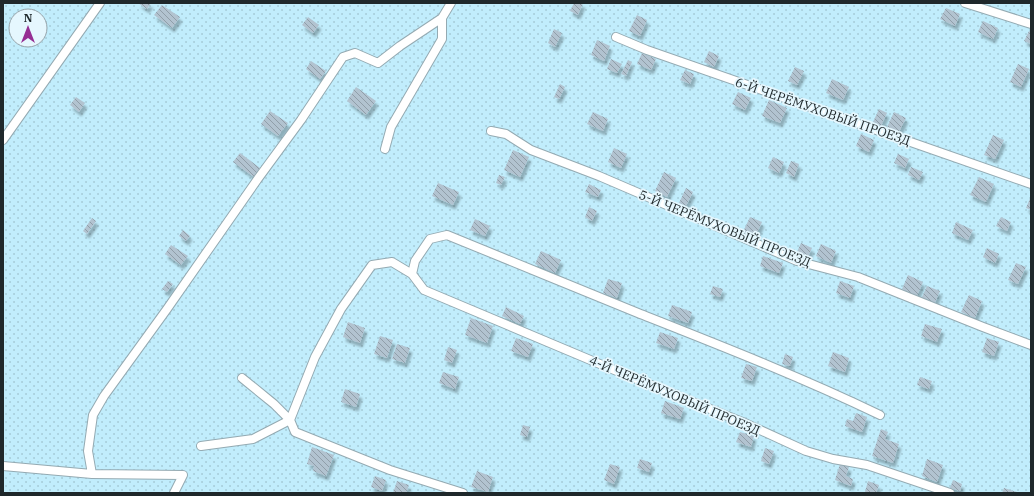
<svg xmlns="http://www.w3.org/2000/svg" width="1034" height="496" viewBox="0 0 1034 496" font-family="'IBM Plex Serif',serif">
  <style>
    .park { fill: url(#park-dots); fill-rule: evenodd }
    .building { fill: url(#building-back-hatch); filter: url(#shadow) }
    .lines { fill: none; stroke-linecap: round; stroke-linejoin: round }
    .lane-casing { stroke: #94aab2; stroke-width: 10 }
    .lane { stroke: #fff; stroke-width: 8 }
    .labels { text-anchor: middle; stroke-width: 3.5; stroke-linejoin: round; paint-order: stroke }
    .street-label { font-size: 13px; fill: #1f282b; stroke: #e5f7fe }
  </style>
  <defs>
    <pattern id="park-dots" width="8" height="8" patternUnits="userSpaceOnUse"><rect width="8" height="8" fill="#c1edfc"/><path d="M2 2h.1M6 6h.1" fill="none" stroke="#a5cbd8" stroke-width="1.8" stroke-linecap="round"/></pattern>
    <pattern id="building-back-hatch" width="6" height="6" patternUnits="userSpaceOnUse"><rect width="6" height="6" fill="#b2c3d0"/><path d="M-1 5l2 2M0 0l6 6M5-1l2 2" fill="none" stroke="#909ea9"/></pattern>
    <filter id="shadow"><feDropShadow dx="2.5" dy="4.5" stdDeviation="1" flood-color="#0004"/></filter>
  </defs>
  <rect width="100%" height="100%" fill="#e5f7fe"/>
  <path class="park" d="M3,3H1031V493H3ZM16,16H40V40H16Z"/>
  <path class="building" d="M138,3H151L147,9Z
    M574,3H583L578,15L570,11Z
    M162,5L180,17L172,28L154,15Z
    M946,8L960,14L955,26L940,19Z
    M637,15L647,20L640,36L629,31Z
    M308,17L319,25L313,33L302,25Z
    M983,21L998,28L993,39L978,32Z
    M554,29L562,33L555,47L548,43Z
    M1029,31L1031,32V44L1024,41Z
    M597,40L610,46L604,61L591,55Z
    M709,51L719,56L714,67L704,62Z
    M642,53L656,59L651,70L637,64Z
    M611,59L622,64L617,73L607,69Z
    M628,60L632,62L626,76L621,74Z
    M311,61L326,71L320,79L306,69Z
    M1018,64L1029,69L1021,87L1010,82Z
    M795,67L804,71L797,85L788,81Z
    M685,70L694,74L690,84L680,80Z
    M832,79L849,87L843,100L826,93Z
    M560,84L565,87L559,99L554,97Z
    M356,87L376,101L366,115L347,101Z
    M738,92L751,98L745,110L732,104Z
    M76,97L85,103L79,112L70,105Z
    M769,100L787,108L780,123L762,116Z
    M879,109L887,113L881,126L873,122Z
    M270,111L288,123L278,136L261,124Z
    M593,112L608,119L603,131L587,124Z
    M894,112L906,118L899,132L887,127Z
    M861,134L874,140L869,152L856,146Z
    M993,135L1004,140L995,159L984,155Z
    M614,148L627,154L621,168L608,162Z
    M513,150L529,157L520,177L504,170Z
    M240,153L260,168L254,177L233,162Z
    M898,154L909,159L905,168L894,163Z
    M773,157L784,162L779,173L768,168Z
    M791,161L799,164L794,177L786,173Z
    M911,167L923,172L919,180L908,175Z
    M664,172L676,178L667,197L655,191Z
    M499,175L505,177L501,185L496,183Z
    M979,177L994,184L986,202L970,195Z
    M438,183L459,192L453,205L432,196Z
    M589,184L601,190L598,197L585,192Z
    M686,188L693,192L686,206L679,203Z
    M1031,196V210L1026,208Z
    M589,207L597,211L592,221L585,217Z
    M750,217L762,222L755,238L743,232Z
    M1001,217L1011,222L1007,231L996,226Z
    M92,218L96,221L87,234L83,231Z
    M475,219L490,226L485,236L470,230Z
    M956,222L973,230L968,240L952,233Z
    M183,230L190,236L186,241L179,236Z
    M801,243L812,248L808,257L797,252Z
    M821,244L836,251L831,263L816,256Z
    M171,245L188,256L181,265L165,254Z
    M987,248L999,254L995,263L983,257Z
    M541,251L561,260L555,273L535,264Z
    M763,256L783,263L779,273L760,266Z
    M1016,263L1026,267L1018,284L1008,280Z
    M908,275L923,282L917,296L902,289Z
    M608,279L622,283L617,298L603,293Z
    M168,281L173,284L167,292L162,289Z
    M840,281L854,286L850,298L836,293Z
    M713,286L723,289L720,297L710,294Z
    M927,286L940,291L934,305L921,299Z
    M969,295L982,301L975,318L961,312Z
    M672,305L692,312L688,323L668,316Z
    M506,307L524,316L520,324L502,316Z
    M471,318L493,326L487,343L465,335Z
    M348,322L365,328L360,343L343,337Z
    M925,324L942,329L937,342L921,336Z
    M660,332L678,338L674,349L656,343Z
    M380,336L393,340L387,358L374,354Z
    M516,338L533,344L528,357L511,351Z
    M987,338L999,342L994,356L982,352Z
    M397,344L410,348L405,363L392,359Z
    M448,347L457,350L452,363L444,360Z
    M833,352L849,358L845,372L828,366Z
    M785,354L793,357L790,366L782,364Z
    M746,364L757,367L752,381L741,378Z
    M443,372L459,377L455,389L439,383Z
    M920,377L932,381L929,389L917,385Z
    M345,389L360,394L356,407L341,402Z
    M665,401L684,408L680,419L661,413Z
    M856,413L867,417L862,432L845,426L847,419L853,421Z
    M523,425L530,427L527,437L520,435Z
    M881,429L888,432L885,439L899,444L893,463L872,456Z
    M740,432L754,436L751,447L736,442Z
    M312,447L334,455L326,476L313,471L314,466L307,464Z
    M765,448L774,451L769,464L761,461Z
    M640,459L652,463L649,472L637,468Z
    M927,459L943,465L937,482L922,476Z
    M610,464L620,467L614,484L604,480Z
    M840,464L849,467L846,476L853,479L851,486L835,480Z
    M477,471L493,477L488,492L471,487Z
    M375,476L386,480L382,491L371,487Z
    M953,480L962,484L960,491L950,488Z
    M397,481L409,485L406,493H393Z
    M868,481L879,485L876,493H869L865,492Z
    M1004,488L1017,492L1016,493H1002Z"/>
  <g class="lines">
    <defs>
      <path id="lane" d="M965,3L1031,24
        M616,37L647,50L1031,184
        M491,131L506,134L531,150L599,176L797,261L858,277L983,327L1031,345
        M3,140L100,3
        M385,149L391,127L442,39V18L451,3
        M412,274L415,261L430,239L447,235C511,261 574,287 638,313C719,345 801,377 880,415
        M242,378L274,404L290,420L295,432L390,470L463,493
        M201,446L253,439L290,420L315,357L341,309L372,265L392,262L412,274L424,290L607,367L747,424L806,451L833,459L867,465L950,493
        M3,466L92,474L183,475L174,493
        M92,474L88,451L93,415L104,396L167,309L257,180L301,120L343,57L355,53L378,63L400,46L442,18"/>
    </defs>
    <use href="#lane" class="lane-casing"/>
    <use href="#lane" class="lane"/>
  </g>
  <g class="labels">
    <g class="street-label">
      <text transform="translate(823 111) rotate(19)" y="5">6-Й ЧЕРЁМУХОВЫЙ ПРОЕЗД</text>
      <text transform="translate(725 228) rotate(22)" y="5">5-Й ЧЕРЁМУХОВЫЙ ПРОЕЗД</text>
      <text transform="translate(675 395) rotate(23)" y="5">4-Й ЧЕРЁМУХОВЫЙ ПРОЕЗД</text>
    </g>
  </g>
  <rect width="1034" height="496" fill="none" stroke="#1f282b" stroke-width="8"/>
  <g transform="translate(28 28)"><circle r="19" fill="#e5f7fe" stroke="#96a4aa"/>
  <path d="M0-3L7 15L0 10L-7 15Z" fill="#952e93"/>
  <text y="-6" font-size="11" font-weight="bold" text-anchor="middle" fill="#1f282b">N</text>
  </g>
</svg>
